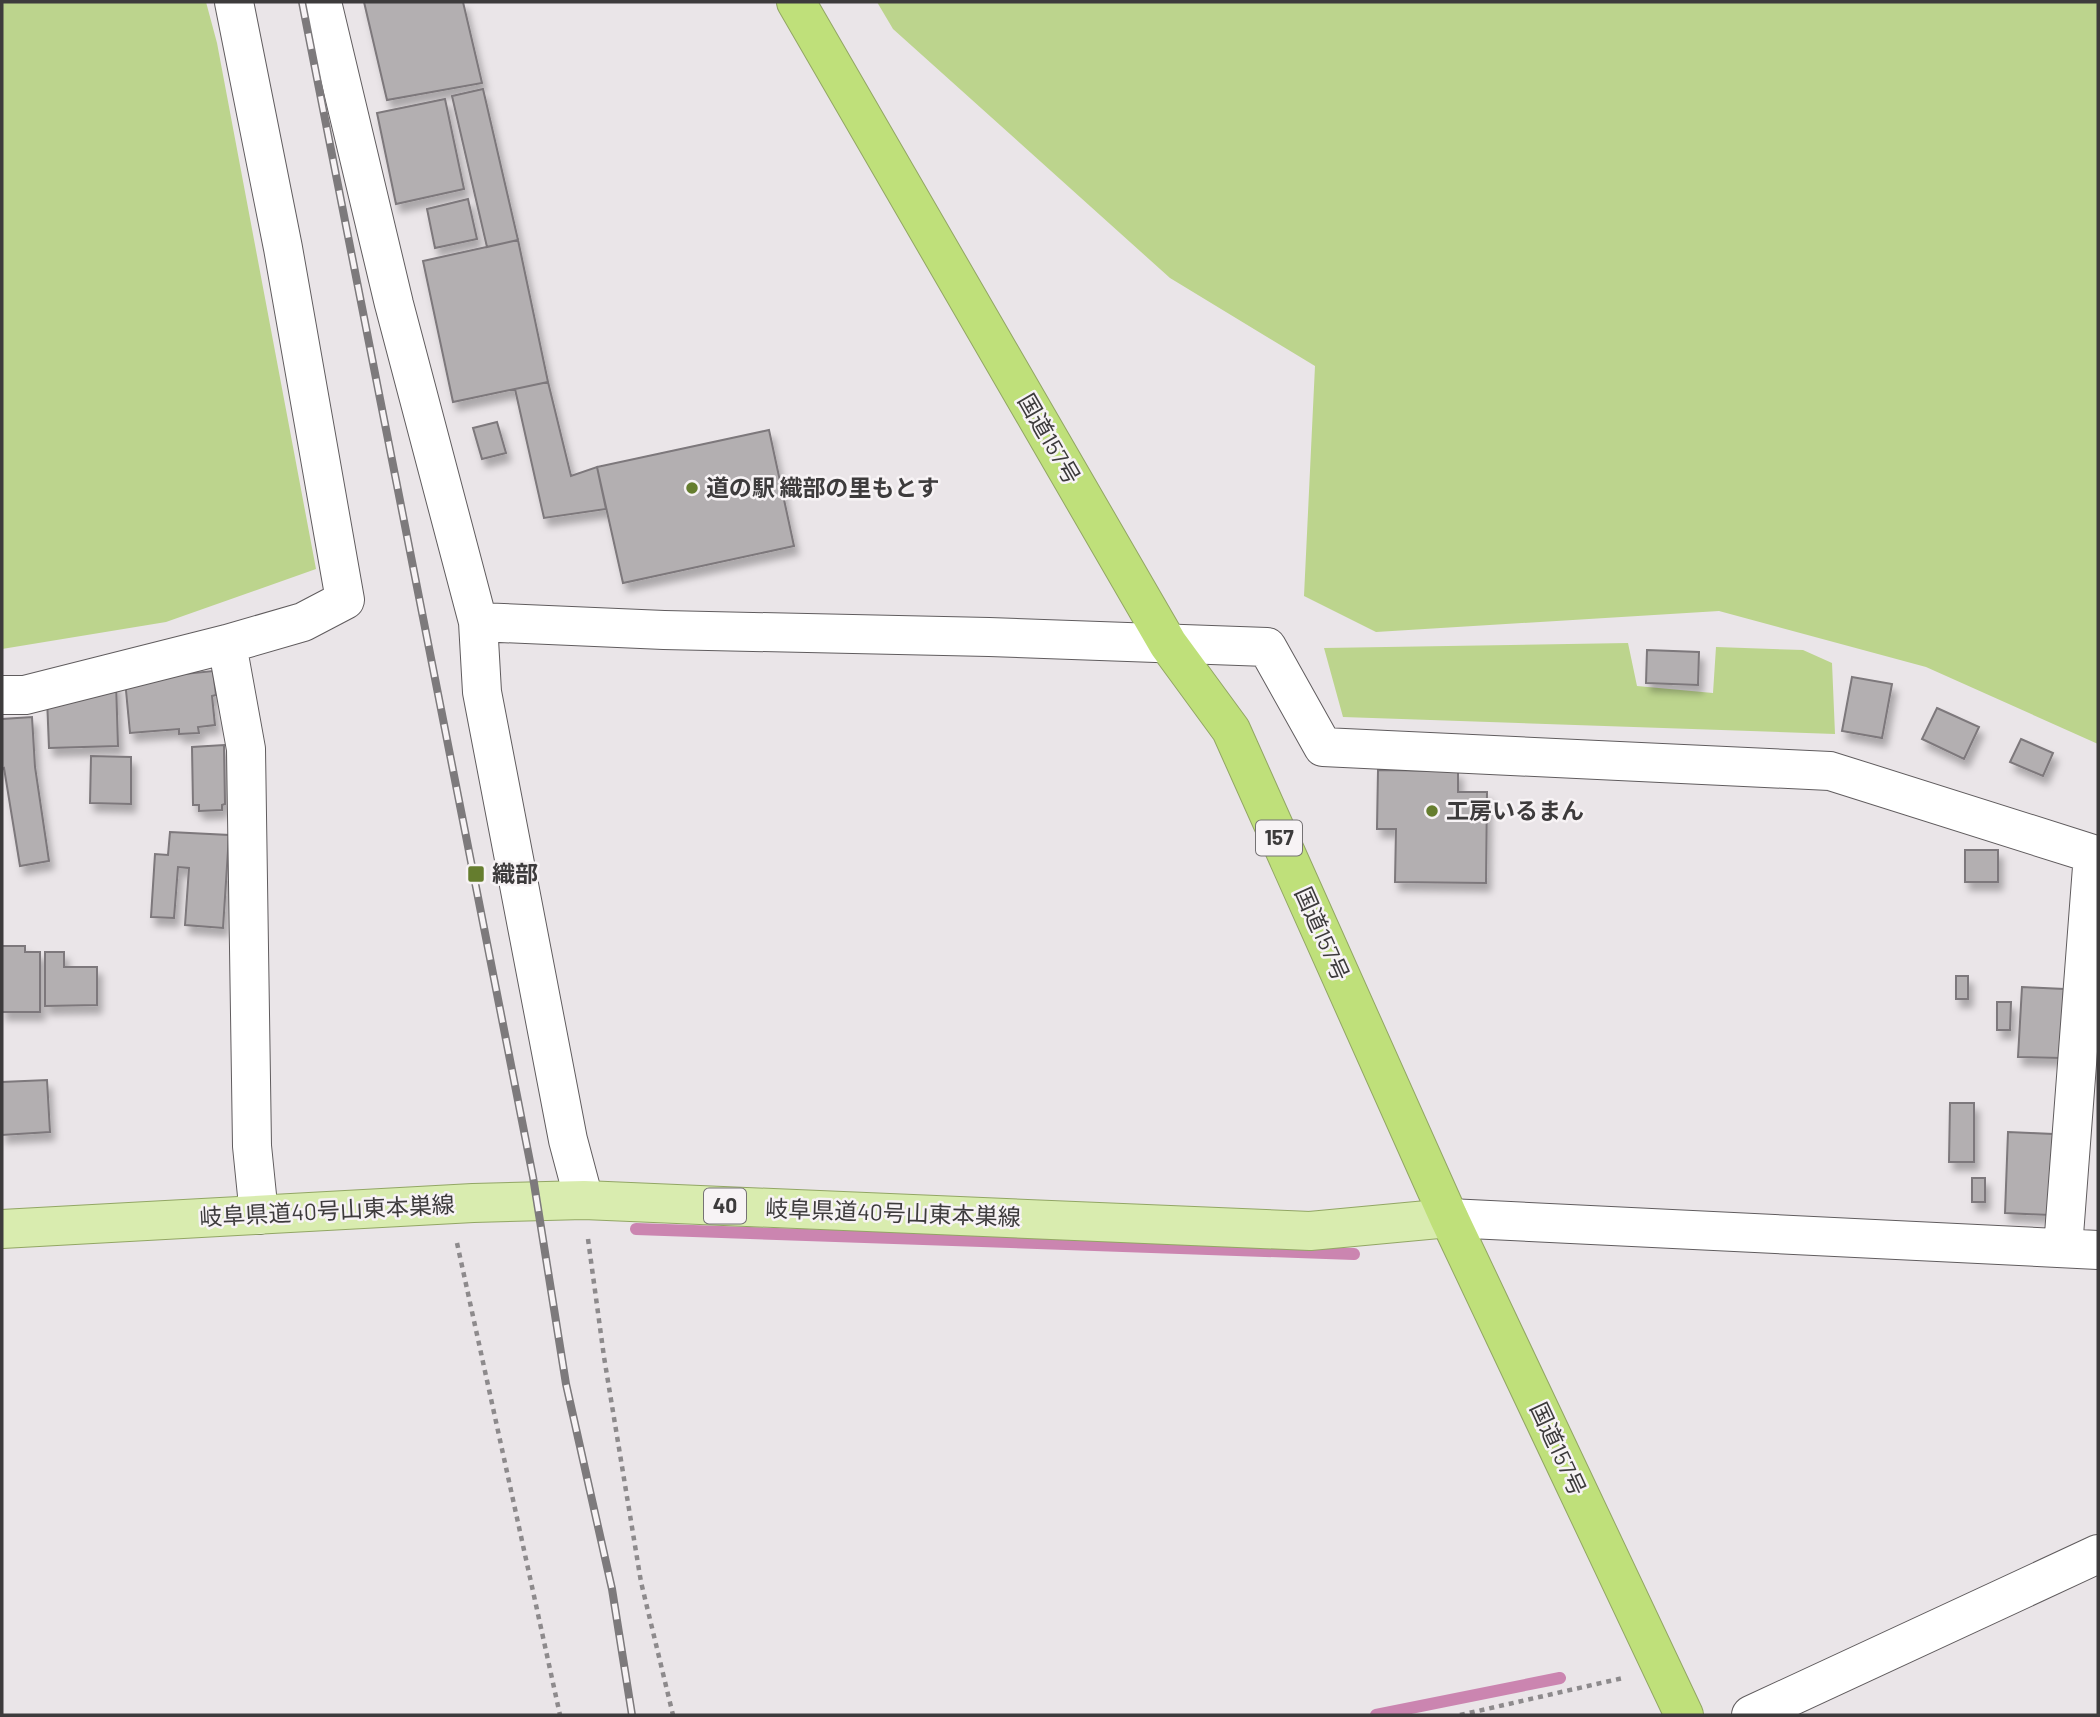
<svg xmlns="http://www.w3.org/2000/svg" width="2100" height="1717" viewBox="0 0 2100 1717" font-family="Barlow,'Noto Sans JP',sans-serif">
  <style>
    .green { fill: #bcd48d }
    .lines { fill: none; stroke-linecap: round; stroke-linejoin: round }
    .stream { stroke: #cb85b0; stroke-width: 12 }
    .building { fill: #b3afb1; stroke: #7d787b; stroke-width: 2; filter: url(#shadow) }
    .minor-casing { stroke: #605c5e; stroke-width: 40 }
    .major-casing { stroke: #92a664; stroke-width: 40 }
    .highway-casing { stroke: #92a664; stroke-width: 40 }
    .path { stroke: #8d8a8c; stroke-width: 4.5; stroke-dasharray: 5 5; stroke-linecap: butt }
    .minor { stroke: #fff; stroke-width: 38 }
    .major { stroke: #d9ecaf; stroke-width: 38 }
    .highway { stroke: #bfe07a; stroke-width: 38 }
    .rail-casing { stroke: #7d7a7c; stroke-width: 8 }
    .rail { stroke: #f7f3f5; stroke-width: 5; stroke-dasharray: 16; stroke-linecap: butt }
    .poi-dot { fill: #657d2e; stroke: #f7f3f5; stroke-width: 2.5 }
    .labels { text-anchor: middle; stroke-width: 5; stroke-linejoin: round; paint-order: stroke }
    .shield { fill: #f7f3f5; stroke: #757274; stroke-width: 2 }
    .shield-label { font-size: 21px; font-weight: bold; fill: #3d3b3c }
    .street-label { font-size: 23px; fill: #3d3b3c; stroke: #f7f3f5 }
    .poi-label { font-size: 23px; font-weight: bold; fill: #3d3b3c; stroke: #f7f3f5; text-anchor: start }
  </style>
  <defs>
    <filter id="shadow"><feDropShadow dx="4.5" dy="8" stdDeviation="3.5" flood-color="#0004"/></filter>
  </defs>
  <rect width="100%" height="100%" fill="#eae5e8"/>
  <path class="green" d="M2,2H206L217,43L316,569L166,622L2,649Z
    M877,2H2098V744L1926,667L1719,611L1376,632L1304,596L1315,366L1170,278L893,29Z
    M1628,643L1637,686L1713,693L1716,647L1803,650L1832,663L1835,734L1343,717L1324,648Z"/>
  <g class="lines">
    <path class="stream" d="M636,1229L1354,1254
      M1376,1715L1560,1678"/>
  </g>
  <path class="building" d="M364,2H463L482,83L387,100Z
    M483,89L518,240L487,247L452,96Z
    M445,99L464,189L396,204L377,113Z
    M468,199L477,239L435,248L427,209Z
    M518,240L548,382L453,402L423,261Z
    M548,382L571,476L597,467L606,509L544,518L515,389Z
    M497,422L506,453L482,459L473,428Z
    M769,430L794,546L623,583L597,467Z
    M1647,650L1699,652L1698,685L1646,683Z
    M213,671L216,695L212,696L215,725L198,727L199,733L179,734V729L130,733L125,680Z
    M1852,677L1892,684L1882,738L1842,731Z
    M116,682L118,746L49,748L47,698Z
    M1937,708L1979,727L1964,759L1922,739Z
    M32,717L35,767L49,861L20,866L4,768L2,769V719Z
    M2021,739L2053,753L2043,776L2010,762Z
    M224,745L225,804L222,805V810L199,811V805H193L192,747Z
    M91,756L131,757V804L90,803Z
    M1378,770L1458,771V792H1487L1486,883L1395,882L1396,829H1377Z
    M170,832L229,835L223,928L185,925L189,868L178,867L174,918L151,917L155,854L168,855Z
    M1965,850H1998V882H1965Z
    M2,946H25V952H40V1012H2Z
    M45,952H64V967H97V1005L45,1006Z
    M1956,976H1968V999H1956Z
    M2022,987L2064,989L2061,1058L2018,1057Z
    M1997,1002H2011L2010,1030H1997Z
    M47,1080L50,1132L2,1135V1082Z
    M1950,1103H1974V1162H1949Z
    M2008,1132L2053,1134L2050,1215L2005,1213Z
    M1972,1178H1985V1202H1972Z"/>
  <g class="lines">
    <defs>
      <path id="minor" d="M322,2L394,304L478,622L482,692L568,1140L584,1200
        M478,622L664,630L989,637L1267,647L1323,747L1830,771L2093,854L2063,1248
        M227,644L246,749L252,1146L259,1215
        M2,695H25L227,644L303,622L345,600L283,248L234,2
        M1449,1218L2098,1250
        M1751,1715L2098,1554"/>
      <path id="major" d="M2,1229L473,1203L584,1200L1310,1231L1449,1218"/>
      <path id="highway" d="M796,2L1168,644L1231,730L1449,1218L1684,1715"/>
    </defs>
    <use href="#minor" class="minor-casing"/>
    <use href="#major" class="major-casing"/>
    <use href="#highway" class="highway-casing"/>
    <path class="path" d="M588,1239L604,1357L641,1582L673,1715
      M457,1243L560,1715
      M1460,1715L1623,1678"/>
    <use href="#minor" class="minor"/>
    <use href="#major" class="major"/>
    <use href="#highway" class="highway"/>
    <defs>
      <path id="rail" d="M302,2L533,1177L566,1384L612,1589L632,1715"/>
    </defs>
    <use href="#rail" class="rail-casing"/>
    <use href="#rail" class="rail"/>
  </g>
  <g class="poi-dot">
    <circle cx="692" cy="488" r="7"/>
    <circle cx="1432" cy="811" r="7"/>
    <rect x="467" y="865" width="18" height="18" rx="3.5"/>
  </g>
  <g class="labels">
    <g class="shield">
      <rect x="1256" y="820.5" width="46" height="35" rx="5"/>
      <rect x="704" y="1188.5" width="42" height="35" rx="5"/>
    </g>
    <g class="shield-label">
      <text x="1279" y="845">157</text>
      <text x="725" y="1213">40</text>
    </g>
    <g class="street-label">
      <text transform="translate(1049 439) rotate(60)" y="8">国道157号</text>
      <text transform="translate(1322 934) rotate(66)" y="8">国道157号</text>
      <text transform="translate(327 1211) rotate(-3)" y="8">岐阜県道40号山東本巣線</text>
      <text transform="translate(893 1213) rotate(2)" y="8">岐阜県道40号山東本巣線</text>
      <text transform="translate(1558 1449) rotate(65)" y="8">国道157号</text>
    </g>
    <g class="poi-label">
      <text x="706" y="496">道の駅 織部の里もとす</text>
      <text x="1446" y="819">工房いるまん</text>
      <text x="492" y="882">織部</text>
    </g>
  </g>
  <rect width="2100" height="1717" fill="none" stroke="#3d3b3c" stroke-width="7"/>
</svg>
